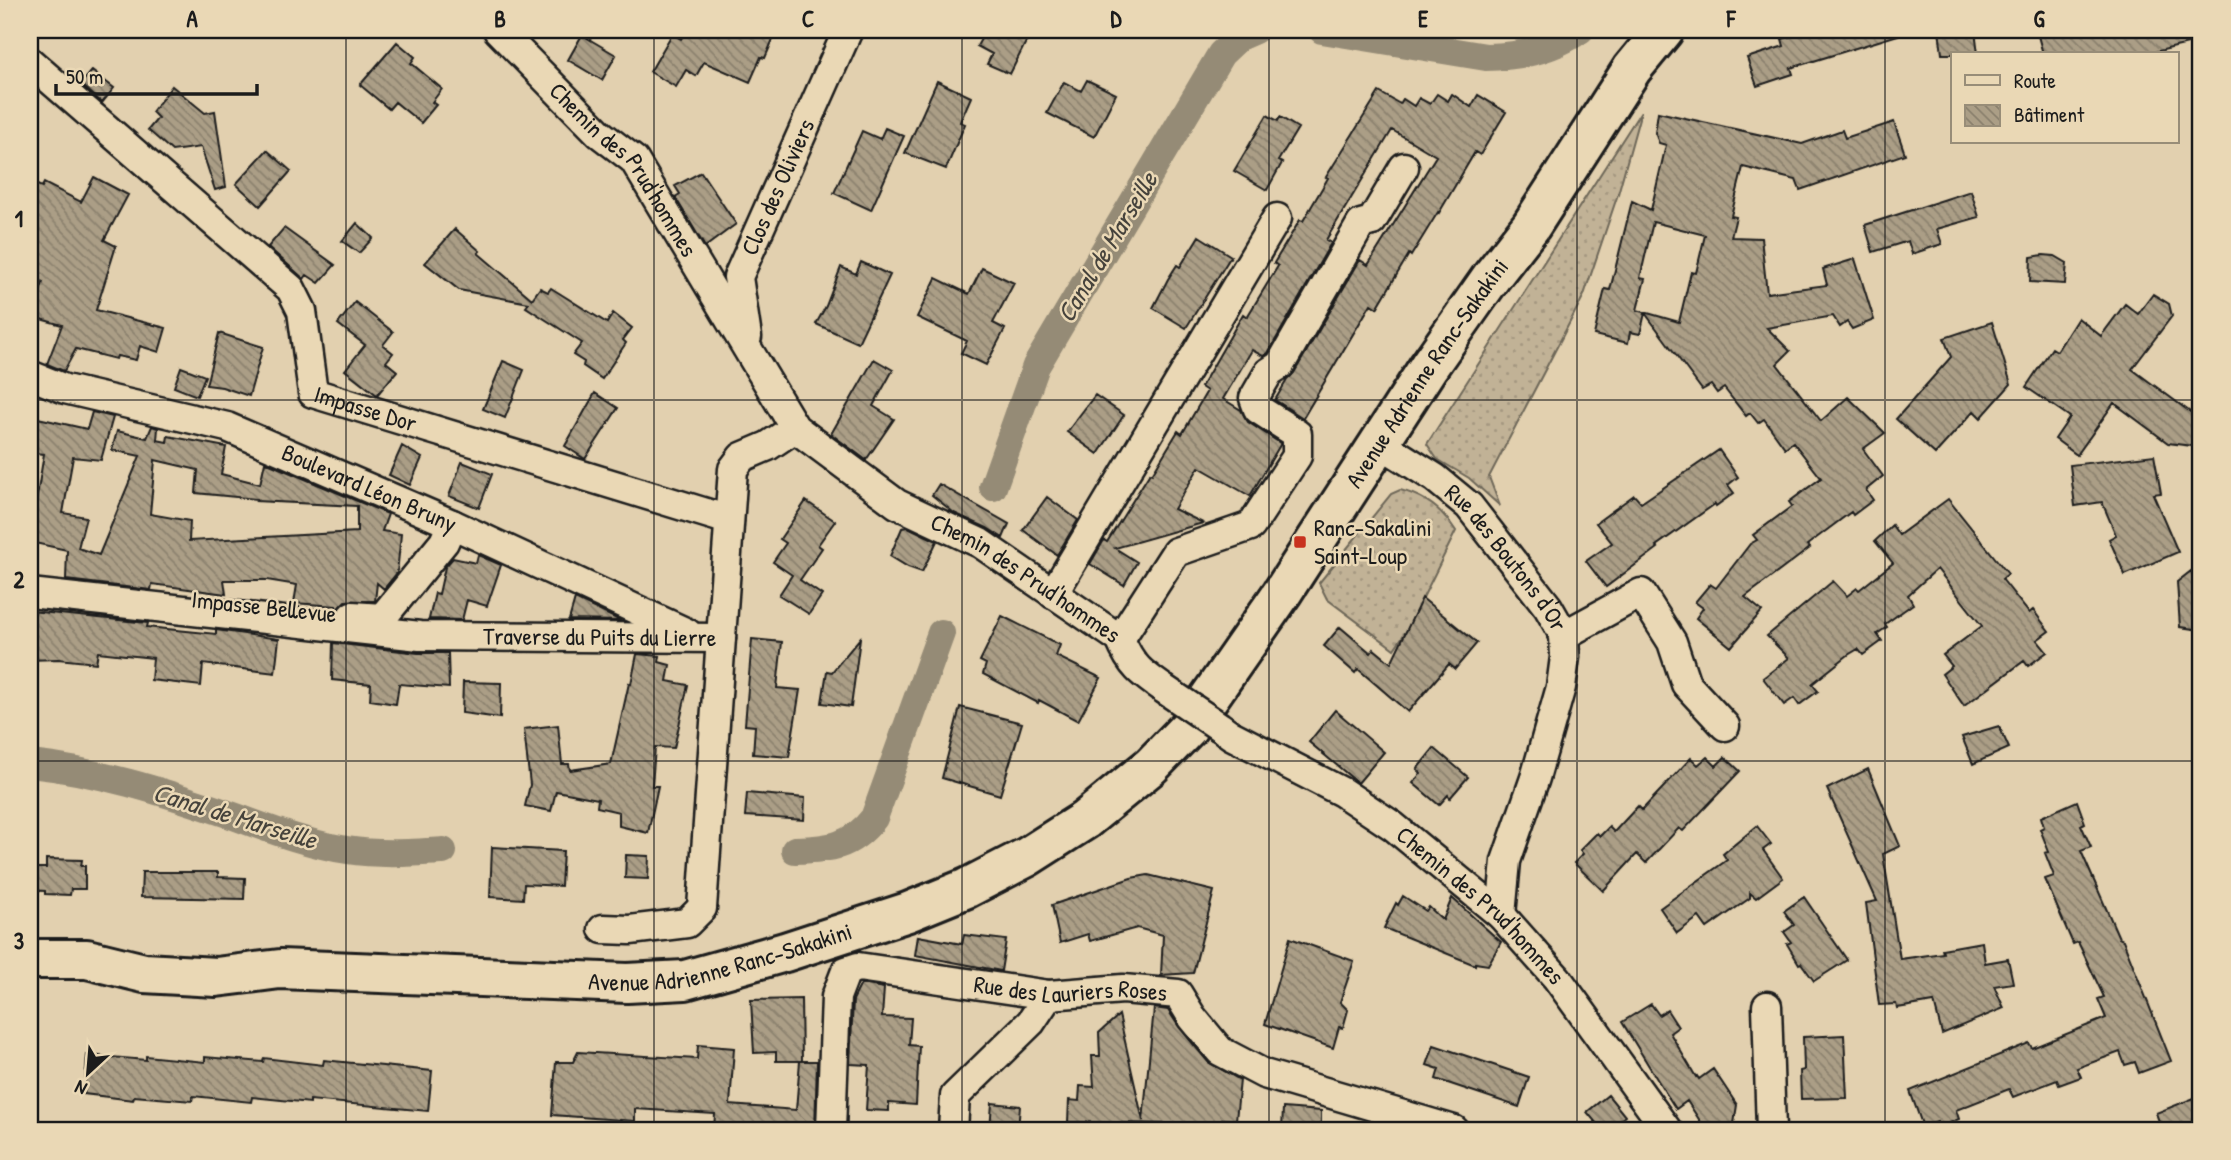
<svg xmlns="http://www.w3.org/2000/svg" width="2231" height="1160" viewBox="0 0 2231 1160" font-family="'Patrick Hand',sans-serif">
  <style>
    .grass { fill: url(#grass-dots); stroke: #6e6759; stroke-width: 2 }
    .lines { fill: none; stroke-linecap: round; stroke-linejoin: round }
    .canal { stroke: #958b76; stroke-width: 28 }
    .building { fill: url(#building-back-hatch); stroke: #1c1c1c; stroke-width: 2; fill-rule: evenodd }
    .street-casing { stroke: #1c1c1c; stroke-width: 33 }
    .secondary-casing { stroke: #1c1c1c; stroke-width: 44 }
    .street { stroke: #ead8b5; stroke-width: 28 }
    .secondary { stroke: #ead8b5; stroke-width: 38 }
    .street-bridge-casing { stroke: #1c1c1c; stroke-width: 33; stroke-linecap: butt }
    .street-bridge { stroke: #ead8b5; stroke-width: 28 }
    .grid { fill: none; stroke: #1c1c1c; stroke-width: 2; stroke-opacity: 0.55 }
    .poi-dot { fill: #c8321e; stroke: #ead8b5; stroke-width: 2.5 }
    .labels { text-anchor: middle; stroke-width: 5; stroke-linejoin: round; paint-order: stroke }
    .street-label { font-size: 24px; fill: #1c1c1c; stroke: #ead8b5 }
    .poi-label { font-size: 24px; fill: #1c1c1c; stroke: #ead8b5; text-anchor: start }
    .water-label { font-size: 26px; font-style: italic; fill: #46433c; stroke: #ead8b5 }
    .neatline { fill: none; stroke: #1c1c1c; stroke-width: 2.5 }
    .grid-label { font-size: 23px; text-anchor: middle; font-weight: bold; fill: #1c1c1c }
  </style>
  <defs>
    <pattern id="grass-dots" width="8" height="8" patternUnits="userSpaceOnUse" patternTransform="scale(1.75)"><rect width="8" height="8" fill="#c1b296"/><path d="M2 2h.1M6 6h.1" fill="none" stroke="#a59881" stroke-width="1.8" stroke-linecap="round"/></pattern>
    <pattern id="building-back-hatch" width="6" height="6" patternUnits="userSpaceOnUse" patternTransform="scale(1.75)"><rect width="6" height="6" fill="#ab9e86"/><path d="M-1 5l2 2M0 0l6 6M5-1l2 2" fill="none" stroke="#8a806d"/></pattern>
  </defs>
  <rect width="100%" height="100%" fill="#e2d0af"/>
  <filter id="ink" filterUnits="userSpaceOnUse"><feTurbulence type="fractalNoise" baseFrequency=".0143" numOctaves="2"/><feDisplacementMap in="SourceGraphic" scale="14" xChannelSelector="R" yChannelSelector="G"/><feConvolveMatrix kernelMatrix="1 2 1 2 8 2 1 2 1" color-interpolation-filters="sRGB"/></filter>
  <g filter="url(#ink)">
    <path class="grass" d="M1641,111L1618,194L1584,295L1489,477L1500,506L1469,478L1437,459L1427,444Z
      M1400,490C1425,496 1443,510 1456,531L1407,630L1394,649L1327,599L1319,583L1391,494Z"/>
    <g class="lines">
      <path class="canal" d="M1322,30L1486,57C1519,57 1553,49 1580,30
        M993,487L1036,366L1221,54L1239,37L1255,30
        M30,764C97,771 161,791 225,813C265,827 305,844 347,850C379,855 410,853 443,851
        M795,850C830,849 851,847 874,818L941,633"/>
    </g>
    <path class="building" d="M686,30H777L765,58L761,57L750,82L704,62L696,76L686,70L676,87L650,72L672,34L681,39Z
      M986,30H1032L1010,74L987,64L992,54L977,46Z
      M1811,30H1898V35L1791,68L1793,74L1757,86L1747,58L1784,46L1782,39Z
      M1939,30H1975L1978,54H1942Z
      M2049,30H2201V41L2146,54H2043L2037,32Z
      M582,35L616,55L602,80L568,60Z
      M397,42L415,57L411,63L442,89L432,102L436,105L421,123L395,102L389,109L360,85Z
      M92,71L114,88L102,103L81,84Z
      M1087,80L1116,94L1094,137L1047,113L1064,82L1081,91Z
      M937,81L971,97L960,122L965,124L946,169L905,153Z
      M172,86L205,113L215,111L226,187L215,190L201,147L172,151L148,130L158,118L152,112Z
      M1379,92L1400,104L1403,99L1414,106L1419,98L1430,104L1437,94L1448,101L1452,94L1471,107L1478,95L1506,112L1480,155L1475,152L1439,213L1438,212L1411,256L1409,254L1377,308L1371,304L1303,418L1275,400L1287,380L1294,373L1360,260L1368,265L1436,156L1392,130L1326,240L1331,243L1268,353L1263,356L1252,350L1223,399L1241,410L1248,422L1280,443V445L1250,496L1199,467L1174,509L1203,523L1115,548L1137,562L1124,585L1090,564L1104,540L1107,542L1150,473L1152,474L1178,431L1182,434L1207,391L1201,387L1243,314L1247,317L1278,266L1274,263L1300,220L1303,221L1328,178L1326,177Z
      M1658,112L1802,144L1842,130L1845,138L1894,122L1905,154L1800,190L1796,180L1743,167L1731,216L1736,217L1731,237L1761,238L1767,293L1827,285L1823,269L1855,259L1874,320L1852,329L1847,322L1840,327L1833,316L1767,328L1790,351L1777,364L1821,421L1848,397L1885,433L1863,449L1883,476L1866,490L1873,500L1853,515L1851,512L1807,545L1810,548L1745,597L1762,611L1731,647L1696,618L1703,608L1695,602L1710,584L1716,588L1750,544L1757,540L1753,535L1792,506L1789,502L1821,478L1793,442L1785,448L1764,419L1758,423L1750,413L1746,416L1724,388L1717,393L1711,385L1702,390L1645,313L1640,334L1630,332L1628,343L1594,335L1605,289L1610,290L1632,201L1651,210L1666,145L1659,143L1655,133ZM1653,222L1705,235L1696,273L1691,272L1679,322L1637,310L1645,279L1640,278Z
      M1267,115L1278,121L1280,117L1298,128L1278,161L1282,163L1267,190L1234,171Z
      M885,128L904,136L871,210L834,193L862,131L880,139Z
      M267,150L291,171L260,206L236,184Z
      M701,172L736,224L705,247L675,197L680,194L675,186Z
      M94,177L128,195L104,240L116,246L96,310L166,328L159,352L140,346L136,360L117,356L116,359L76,349L64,371L47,364L62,325L33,317L43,282L30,275V182L42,187L44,183L81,202Z
      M1971,191L1979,217L1937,229L1942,244L1912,254L1908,241L1873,252L1865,225Z
      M357,223L373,238L359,253L342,241Z
      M284,228L335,265L319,283L307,275L304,279L268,247Z
      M455,229L480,251L478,253L532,299L540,288L548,292L551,288L607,323L613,313L632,328L623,340L626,343L602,379L583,366L584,362L573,355L582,343L526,307L529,303L459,290L425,263Z
      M1199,236L1231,256L1186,328L1153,308L1168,279L1177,265L1180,267Z
      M2043,255L2055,256L2067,263L2065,284L2030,282L2031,257Z
      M861,262L890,275L858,343L816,324L826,306L841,267L856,274Z
      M982,268L1014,283L993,323L1005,329L986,365L961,353L967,341L917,317L936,278L969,294Z
      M2153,294L2169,304L2172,316L2132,369L2201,420V447L2168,443L2114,403L2077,455L2055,439L2070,417L2026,387L2052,348L2057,351L2078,318L2101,336L2125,304L2138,314Z
      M355,302L393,332L383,345L393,353L386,362L397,371L377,395L345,370L365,345L338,324Z
      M1992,322L2011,384L1981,418L1974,411L1935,454L1896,419L1951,357L1944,338Z
      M219,333L263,347L249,396L222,387L206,385Z
      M874,359L893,370L873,406L894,419L866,460L831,434Z
      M503,361L524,370L505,418L483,409Z
      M181,367L205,376L197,396L174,387Z
      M595,393L618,408L585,459L565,446Z
      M1095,395L1124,415L1098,454L1067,432Z
      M92,412L113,417L101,460L73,457L63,513L86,517L78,548L99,555L140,456L112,450L117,431L147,438L152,426L158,428L157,440L167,442L168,436L226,447L221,474L260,484L265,462L388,514L382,531L401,534L397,573L384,589L377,583L375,601H345L337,610L336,606L294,603L297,585L267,580H224L226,594L152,584L151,590L66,580L67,550L30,542V501L36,502L44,454L34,453L38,418L87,429ZM155,460L198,470L196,493L257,499L256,501L357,506V532L189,541L190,521L150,514Z
      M402,446L422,458L410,485L389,475Z
      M1719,450L1738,477L1728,485L1734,493L1716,506L1715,504L1656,546L1658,548L1606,587L1586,561L1612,543L1596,523L1634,495L1641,503Z
      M2154,455L2161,493L2153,494L2178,552L2125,575L2109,539L2116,535L2102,502L2075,506L2070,465Z
      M462,462L492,474L479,508L449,496Z
      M939,484L1009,524L1003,538L987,528L954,513L932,495Z
      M1047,497L1078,520L1057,555L1023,530Z
      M1948,499L2008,574L2002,579L2029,613L2033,610L2049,631L2037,640L2047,652L2028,666L2024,661L1964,706L1942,674L1952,666L1943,655L1982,626L1937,569L1908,595L1913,604L1885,624L1887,627L1877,634L1882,641L1863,655L1858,649L1848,655L1812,684L1818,691L1799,705L1794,698L1784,705L1763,678L1789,658L1767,636L1833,581L1847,596L1857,588L1859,590L1893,563L1875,541L1892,525L1899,535Z
      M806,501L835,521L818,545L822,548L800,580L822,595L809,614L779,595L792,575L773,562L786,543L780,539Z
      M908,527L937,541L922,572L908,567L890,556L902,528Z
      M478,555L501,565L487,606L467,600L462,620L429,619L435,593L439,594L445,567L453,558L476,563Z
      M2201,569V630L2180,627L2177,582L2191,571L2194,575Z
      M1422,598L1477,643L1455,669L1449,664L1408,712L1358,669L1355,673L1324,646L1340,627L1371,653L1374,649L1391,663Z
      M575,599L621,621L569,620Z
      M30,611L148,623L147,627L216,634V630L279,639L275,673L203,664L201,686L151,680L153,658L98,652L96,663L58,659L30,660Z
      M1002,616L1060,645L1056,656L1101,678L1078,721L1039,700L1038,703L983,674L986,664L980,661Z
      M860,638L851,707L822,703L827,671L832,672Z
      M752,639L782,642L777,688L800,690L789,757L753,754L755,726L745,725Z
      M333,643L418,653H448L449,688L399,684L396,704L370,700L371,684L332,680Z
      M637,654L660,656L659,662L670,665L667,681L688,685L674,748L655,747L652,786H658L648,833L619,826V812L597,807L598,799L556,791L551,811L525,806L530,785L524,729L558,725L562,764H569L570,770L611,764L629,683L631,684Z
      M463,682L501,683L500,718L462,713Z
      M960,707L1022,723L1000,795L942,778Z
      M1335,710L1384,752L1358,783L1309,742Z
      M1999,726L2009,748L1973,764L1962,737Z
      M1434,748L1468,777L1450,798L1448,795L1439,805L1413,783L1421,773L1417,769Z
      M1707,757L1716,766L1725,757L1740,771L1683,831L1679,828L1646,863L1637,854L1603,891L1574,863L1583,854L1580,850L1597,833L1600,836L1609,827L1614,832L1638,806L1642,810L1691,758L1698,765Z
      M1868,769L1900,846L1883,854L1900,959L1943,953L1942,949L1982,942L1985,963L2008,959L2013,983L1994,986L2004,1008L1942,1034L1934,1002L1897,1008L1896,1004L1879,1005L1866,903L1877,901L1827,789Z
      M747,793L805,798L804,820L745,816Z
      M2077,801L2085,823L2081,825L2091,847L2081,851L2119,938L2123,940L2171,1061L2139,1073L2135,1062L2125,1065L2120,1052L2077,1068L2081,1077L2059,1085L2057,1080L2013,1097L2009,1089L1956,1110L1959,1119L1939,1128L1937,1122L1923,1127L1910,1091L2029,1043L2032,1048L2106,1018L2098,999L2104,997L2078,942L2073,944L2045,879L2054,876L2045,853L2049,852L2040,829L2044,827L2041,817Z
      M1757,826L1771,844L1763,850L1783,878L1756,898L1750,893V898L1707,928L1699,917L1677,933L1660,908L1727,860L1723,854Z
      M492,847L563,851L561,886L524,884L523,899L490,897Z
      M626,855L649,856L648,879L625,878Z
      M46,859L82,860L81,866H85V889H71L70,895L45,894V891L30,890V868H46Z
      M142,872H218V877L245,878L244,899L141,897Z
      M1148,875L1214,891L1193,973L1161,975L1163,935L1137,928L1090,941L1088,934L1060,943L1052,905L1131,878Z
      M1403,896L1426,911L1429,907L1443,920L1452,898L1501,942L1488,965L1475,963V965L1384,928L1396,903L1398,905Z
      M1804,897L1847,960L1814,981L1801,963L1799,964L1787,944L1791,942L1784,932L1794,925L1784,911Z
      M964,935L1006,940L1001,971L915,955L918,936L962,944Z
      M1290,938L1354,961L1340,1002L1348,1010L1343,1028L1339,1027L1333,1048L1265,1024Z
      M861,984L884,988L882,1017L911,1018L909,1045L919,1046L916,1105L889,1103V1111L866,1110L869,1065L850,1064L853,1000Z
      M801,999L802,1061H776V1052L754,1053L751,1000Z
      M1651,1004L1659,1015L1667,1010L1678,1027L1670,1033L1696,1077L1697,1076L1699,1079L1713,1069L1737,1105L1733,1130H1706L1687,1101L1676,1109L1660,1084L1622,1022Z
      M1154,1008L1168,1010L1179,1027L1208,1062L1240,1080L1236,1120L1222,1119V1126H1205V1129H1165V1124L1068,1122L1069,1100L1079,1101L1080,1086L1094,1087L1092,1056H1100L1099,1033L1119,1015L1143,1121Z
      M1844,1035L1847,1098L1801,1099L1800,1071L1804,1070L1803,1037Z
      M698,1045L734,1048L730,1105L796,1110L800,1061H817L815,1130H714L715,1114L635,1109V1121L552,1115L556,1062H573L578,1052L697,1059Z
      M1434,1045L1529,1077L1519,1107L1436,1079L1439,1069L1427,1065Z
      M87,1055L146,1060V1056L205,1062V1057L263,1062L264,1058L323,1065L324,1060L432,1071L428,1111L310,1100V1103L252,1097L251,1102L193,1096L192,1101L134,1096L133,1100L84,1094Z
      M1608,1095L1625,1116L1610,1130H1602L1587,1112Z
      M2194,1098L2201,1116V1130H2162L2156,1113Z
      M992,1103L1020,1106L1018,1130L990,1129Z
      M1283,1108L1321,1111V1130H1282Z"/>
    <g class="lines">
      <defs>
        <g id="street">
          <path id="s1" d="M498,30L600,134L634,160L795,428L897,504L980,543L1120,639C1131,666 1141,673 1164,689"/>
          <path id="s2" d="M30,62L291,289L302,311L313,393L729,520"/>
          <path id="s3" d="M747,337L738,277L848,30"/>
          <path id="s4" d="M30,375L65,389L227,427L452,524L687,633"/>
          <path id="s5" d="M1378,442L1435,478L1469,506L1548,607L1564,635L1565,657L1561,687L1535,778L1506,861L1501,915"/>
          <path id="s6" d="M30,593L420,636L721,638L733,469L742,457L768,446L795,428"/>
          <path d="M1053,594L1277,218"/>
          <path d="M352,616L382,618L444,542L452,524"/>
          <path d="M1564,635L1641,593L1672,642L1686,684L1725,726"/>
          <path d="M1120,639L1176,552L1251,526L1297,456V434L1258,409L1254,398L1269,372L1280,365L1361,224L1372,221L1404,167"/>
          <path id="s7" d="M1220,727L1231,735L1342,792L1393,826L1501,915L1557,978L1667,1130"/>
          <path d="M603,929L630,930L687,923L702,908L721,638"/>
          <path d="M1767,1006L1771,1130"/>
          <path id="s8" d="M831,1130L836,997L846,971L858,967L1049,995L1123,989L1178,994L1192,1017L1220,1051L1264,1074L1454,1130"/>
          <path d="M953,1130L955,1096L1031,1022L1049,995"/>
        </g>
        <g id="secondary">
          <path id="s9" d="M30,959H87L144,973L216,977L280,969L627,983L685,980L785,952L908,912L967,888L1027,857L1085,820L1151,766L1188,728L1282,593L1429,366L1492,276L1531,226L1632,69L1664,30"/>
        </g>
      </defs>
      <use href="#street" class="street-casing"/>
      <use href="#secondary" class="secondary-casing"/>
      <use href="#street" class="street"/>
      <use href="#secondary" class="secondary"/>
      <defs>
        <path id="street-bridge" d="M1164,689L1220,727"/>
      </defs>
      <use href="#street-bridge" class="street-bridge-casing"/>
      <use href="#street-bridge" class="street-bridge"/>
    </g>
  </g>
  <path class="grid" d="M346,30V1130M654,30V1130M962,30V1130M1269,30V1130M1577,30V1130M1885,30V1130M30,400H2201M30,761H2201"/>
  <rect class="poi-dot" x="1293" y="535" width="14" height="14" rx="3.5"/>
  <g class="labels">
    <g class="street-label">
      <text dy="8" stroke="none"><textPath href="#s1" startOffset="189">Chemin des Prud'hommes</textPath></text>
      <text dy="8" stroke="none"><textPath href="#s3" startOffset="159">Clos des Oliviers</textPath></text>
      <text dy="8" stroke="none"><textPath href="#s9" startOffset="1657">Avenue Adrienne Ranc-Sakakini</textPath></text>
      <text dy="8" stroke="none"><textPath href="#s2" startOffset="508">Impasse Dor</textPath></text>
      <text dy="8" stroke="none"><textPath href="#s4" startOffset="359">Boulevard Léon Bruny</textPath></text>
      <text dy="8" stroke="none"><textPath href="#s5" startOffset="175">Rue des Boutons d'Or</textPath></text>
      <text dy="8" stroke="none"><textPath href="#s1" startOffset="777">Chemin des Prud'hommes</textPath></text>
      <text transform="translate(264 607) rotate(6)" y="8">Impasse Bellevue</text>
      <text dy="8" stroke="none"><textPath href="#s6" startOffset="572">Traverse du Puits du Lierre</textPath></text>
      <text dy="8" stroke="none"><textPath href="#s7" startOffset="318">Chemin des Prud'hommes</textPath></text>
      <text dy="8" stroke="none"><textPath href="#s9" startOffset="696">Avenue Adrienne Ranc-Sakakini</textPath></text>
      <text dy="8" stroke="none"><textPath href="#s8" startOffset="388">Rue des Lauriers Roses</textPath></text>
    </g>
    <g class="poi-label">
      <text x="1314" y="536">Ranc-Sakalini<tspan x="1314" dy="28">Saint-Loup</tspan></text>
    </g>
    <g class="water-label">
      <text transform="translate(1107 247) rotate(-59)" y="9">Canal de Marseille</text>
      <text transform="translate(235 816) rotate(17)" y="9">Canal de Marseille</text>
    </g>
  </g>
  <rect width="2231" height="1160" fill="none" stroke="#ead8b5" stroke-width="77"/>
  <rect x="1951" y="52" width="228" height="91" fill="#ead8b5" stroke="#988d78" stroke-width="2"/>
  <rect x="1965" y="75" width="35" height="10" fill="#ead8b5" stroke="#988d78" stroke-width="2"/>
  <text x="2014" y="88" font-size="21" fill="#1c1c1c">Route</text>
  <rect x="1965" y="105" width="35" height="21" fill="url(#building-back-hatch)" stroke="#988d78" stroke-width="2"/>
  <text x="2014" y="122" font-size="21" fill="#1c1c1c">Bâtiment</text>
  <g transform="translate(88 1073) rotate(206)" stroke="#ead8b5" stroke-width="5" paint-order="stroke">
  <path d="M0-5L12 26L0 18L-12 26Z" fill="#1c1c1c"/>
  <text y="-10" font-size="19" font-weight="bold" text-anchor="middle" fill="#1c1c1c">N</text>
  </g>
  <path d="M56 84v10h201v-10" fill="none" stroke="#1c1c1c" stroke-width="3.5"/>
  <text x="66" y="84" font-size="21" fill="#1c1c1c" stroke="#ead8b5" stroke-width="5" paint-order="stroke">50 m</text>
  <rect x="38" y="38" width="2154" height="1084" class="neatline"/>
  <g class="grid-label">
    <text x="192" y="27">A</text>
    <text x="500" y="27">B</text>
    <text x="808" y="27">C</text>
    <text x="1116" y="27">D</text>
    <text x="1423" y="27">E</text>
    <text x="1731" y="27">F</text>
    <text x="2039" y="27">G</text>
    <text x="19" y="227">1</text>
    <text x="19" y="588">2</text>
    <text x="19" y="949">3</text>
  </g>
</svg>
